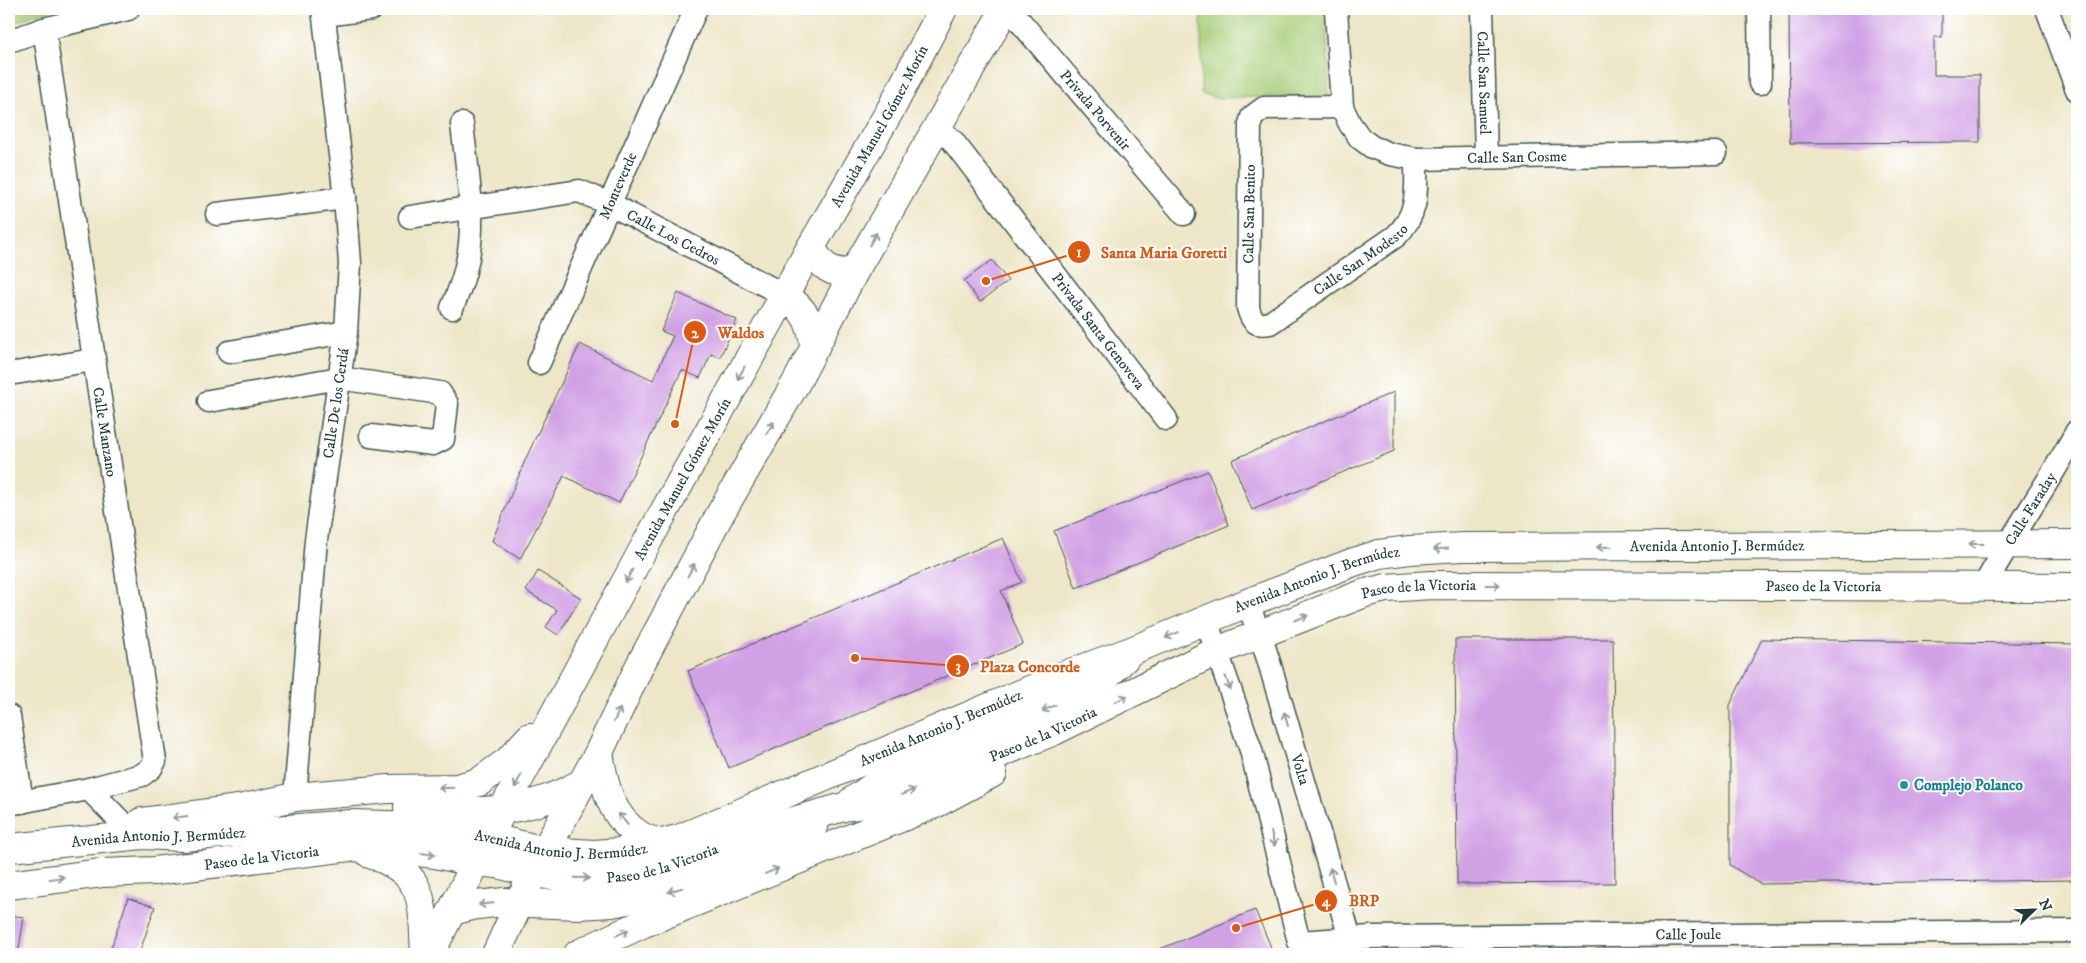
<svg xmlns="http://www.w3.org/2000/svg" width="2086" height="963" viewBox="0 0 2086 963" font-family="'IM FELL DW Pica',serif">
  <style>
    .green { fill: #a7ce78; stroke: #638656 }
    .building { fill: #d1a1e5 }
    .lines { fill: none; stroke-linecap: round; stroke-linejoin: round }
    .minor-casing { stroke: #3e564a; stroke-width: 25 }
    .major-casing { stroke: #3e564a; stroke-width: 30 }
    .minor { stroke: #fff; stroke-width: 22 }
    .major { stroke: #fff; stroke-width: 28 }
    .oneway { stroke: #8f9e9a }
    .culture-dot { fill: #0f9aa8; stroke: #fff; stroke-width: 2 }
    .labels { text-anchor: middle; stroke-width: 4; stroke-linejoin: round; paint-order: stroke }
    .street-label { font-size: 15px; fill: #1f3d34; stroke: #fff }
    .culture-label { font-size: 15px; font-weight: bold; fill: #0d838f; stroke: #fff; text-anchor: start }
    .leader { fill: none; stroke: #de580e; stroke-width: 2 }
    .callout-dot { fill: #de580e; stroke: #fff; stroke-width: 2 }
    .mark-label { font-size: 15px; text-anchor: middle; font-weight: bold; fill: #fff }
    .callout-label { font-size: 16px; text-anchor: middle; font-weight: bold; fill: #de580e; stroke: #fff; stroke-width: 4; stroke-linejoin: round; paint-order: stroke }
  </style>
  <rect width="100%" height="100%" fill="#fff"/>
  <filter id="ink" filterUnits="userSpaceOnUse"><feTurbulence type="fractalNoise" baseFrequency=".02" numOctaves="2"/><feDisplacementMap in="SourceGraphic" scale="10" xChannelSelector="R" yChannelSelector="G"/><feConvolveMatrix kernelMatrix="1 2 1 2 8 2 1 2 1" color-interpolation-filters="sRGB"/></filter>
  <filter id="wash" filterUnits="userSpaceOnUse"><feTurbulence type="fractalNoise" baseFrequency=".0096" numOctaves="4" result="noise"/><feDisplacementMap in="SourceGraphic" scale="20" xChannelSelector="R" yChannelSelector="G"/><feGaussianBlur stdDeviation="1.12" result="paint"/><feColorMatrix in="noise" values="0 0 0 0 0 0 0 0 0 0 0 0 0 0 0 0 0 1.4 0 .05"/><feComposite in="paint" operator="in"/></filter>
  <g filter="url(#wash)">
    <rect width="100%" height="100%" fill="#ede6c7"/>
    <path class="green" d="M9,9H53L9,24Z
      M1201,9H1326L1329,96L1216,98L1201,94Z"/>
    <g id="blocks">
      <path class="building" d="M1789,9H1942V37H1934V75H1980V142L1790,143Z
        M992,260L1008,281L980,302L964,281Z
        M678,293L737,320L720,357L711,354L700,378L682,370L619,503L564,476L520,559L492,541L526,458L580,344L653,380L673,336L661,331Z
        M1394,392V451L1252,510L1232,460Z
        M1208,471L1229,525L1076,588L1054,531Z
        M1003,538L1022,582L1001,591L1023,644L729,768L688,671Z
        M538,571L581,598L558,635L546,627L557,610L526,591Z
        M1455,639H1613L1615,883L1457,884Z
        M1762,639L2077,644V880L1760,884L1730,865V705Z
        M128,898L155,907L139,954H109Z
        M1255,910L1271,947L1253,954H1148Z
        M9,915L24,917L18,954H9Z"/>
    </g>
  </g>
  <g filter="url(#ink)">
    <use href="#blocks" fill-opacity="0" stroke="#3e564a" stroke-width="1"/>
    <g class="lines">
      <defs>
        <g id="minor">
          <path id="s1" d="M1005,9L1018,19L1184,214"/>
          <path id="s2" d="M1336,9L1342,107L1350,124L1360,138L1372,147L1390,154L1416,159L1716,153"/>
          <path id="s3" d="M1482,9L1486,157"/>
          <path d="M1759,9L1760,83"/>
          <path d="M2047,9L2077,90"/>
          <path d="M324,15L371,9"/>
          <path d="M9,41L44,29L128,9"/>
          <path id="s4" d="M1342,107L1264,108L1252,117L1250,124L1248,308C1252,322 1256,326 1270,323L1396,236C1420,212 1416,190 1416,159"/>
          <path id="s5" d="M937,128L952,140L1166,419"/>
          <path d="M217,214L345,198"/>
          <path id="s6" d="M410,217L579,191L610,204L784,295"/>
          <path d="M452,308C457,296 462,284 465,271C478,224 467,172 462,124"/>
          <path d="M229,352L346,332"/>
          <path id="s7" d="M539,363L696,9"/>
          <path d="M9,374L93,360"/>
          <path d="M209,401L339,378L440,393L447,404L443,439L433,444L371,436"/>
          <path id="s8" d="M1984,586C2013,533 2048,484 2077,431"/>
          <path id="s9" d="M1247,603L1260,634L1269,662L1350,938"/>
          <path id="s10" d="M1206,620L1251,750L1299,942L1371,937L2077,931"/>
          <path d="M9,716L22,802"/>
          <path d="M89,789L123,824"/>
          <path id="s11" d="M295,797L316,540L346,332L350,263L345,198L323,9"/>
          <path d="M9,804L89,789L142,775L151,768L155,761L44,29"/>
        </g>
        <g id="major">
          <path d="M811,247C821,266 831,275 854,272"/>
          <path d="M784,295C806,310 810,321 815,347"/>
          <path d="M599,752C604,785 610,817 641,836C648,840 657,842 664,844"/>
          <path d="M851,802L884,779L1079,696L1095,687L1125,658"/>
          <path d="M408,807C424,808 441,811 458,811C504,812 539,807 580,784"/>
          <path d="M141,822L244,808L295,797L388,789L457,788L479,782L493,772L508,761L530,737"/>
          <path id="s12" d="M9,848L143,835L183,837L351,824L421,826L488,837L546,851L594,854L634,851L681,838L1070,673L1131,651L1247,603L1351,563L1379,554L1410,550L1463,547L2077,544"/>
          <path d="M370,854C427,873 422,902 425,954"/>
          <path id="s13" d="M9,885L102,873L155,871L349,847L392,849L435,854L474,862L497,864L533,873L568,878H605L636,875L667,867L779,825L844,807L880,802L904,793L1054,731L1217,651L1365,593L1386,588L1431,585L2077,587"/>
          <path d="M452,911L477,905L504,902L579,905L612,903L673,891L709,878L757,857L813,827"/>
          <path id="s14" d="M430,954L502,811L645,546L811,247L892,107L943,9"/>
          <path d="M496,954L533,873L599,752L640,665L719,516L797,381L854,272L1005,9"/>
          <path d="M578,954L644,923L937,803L993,773"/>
        </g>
      </defs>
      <use href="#minor" class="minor-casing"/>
      <use href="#major" class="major-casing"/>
      <use href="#minor" class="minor"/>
      <use href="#major" class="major"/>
    </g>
    <defs><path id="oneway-shaft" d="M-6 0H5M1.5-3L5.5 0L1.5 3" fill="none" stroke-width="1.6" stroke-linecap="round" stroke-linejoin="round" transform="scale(1.25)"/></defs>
    <g class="oneway">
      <use href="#oneway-shaft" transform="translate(873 239) rotate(-60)"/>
      <use href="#oneway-shaft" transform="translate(741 373) rotate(119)"/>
      <use href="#oneway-shaft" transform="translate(770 428) rotate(-60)"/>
      <use href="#oneway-shaft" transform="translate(1976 544) rotate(180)"/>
      <use href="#oneway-shaft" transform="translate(1604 547) rotate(179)"/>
      <use href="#oneway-shaft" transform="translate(1441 549) rotate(177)"/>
      <use href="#oneway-shaft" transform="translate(691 570) rotate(-62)"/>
      <use href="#oneway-shaft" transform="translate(629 576) rotate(118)"/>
      <use href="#oneway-shaft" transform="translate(1493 585)"/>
      <use href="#oneway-shaft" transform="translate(1301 618) rotate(-21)"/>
      <use href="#oneway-shaft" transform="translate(1172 635) rotate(157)"/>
      <use href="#oneway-shaft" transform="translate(1228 683) rotate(70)"/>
      <use href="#oneway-shaft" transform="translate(1121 699) rotate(-26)"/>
      <use href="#oneway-shaft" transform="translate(1049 708) rotate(157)"/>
      <use href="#oneway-shaft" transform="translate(617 715) rotate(-65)"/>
      <use href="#oneway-shaft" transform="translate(1286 719) rotate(-106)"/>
      <use href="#oneway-shaft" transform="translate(518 781) rotate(118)"/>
      <use href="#oneway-shaft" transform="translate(446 788) rotate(178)"/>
      <use href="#oneway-shaft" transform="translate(908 792) rotate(-22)"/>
      <use href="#oneway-shaft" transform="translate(180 817) rotate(172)"/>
      <use href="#oneway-shaft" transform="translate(623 819) rotate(-129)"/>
      <use href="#oneway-shaft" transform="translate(1273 839) rotate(76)"/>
      <use href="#oneway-shaft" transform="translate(428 854) rotate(7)"/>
      <use href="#oneway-shaft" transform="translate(772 871) rotate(-22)"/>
      <use href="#oneway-shaft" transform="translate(1332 875) rotate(-106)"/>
      <use href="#oneway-shaft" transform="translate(57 878) rotate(-7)"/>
      <use href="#oneway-shaft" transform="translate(582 878) rotate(1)"/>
      <use href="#oneway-shaft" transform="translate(675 890) rotate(163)"/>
      <use href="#oneway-shaft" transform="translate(486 904) rotate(175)"/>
      <use href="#oneway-shaft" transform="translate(622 933) rotate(-24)"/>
    </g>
  </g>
  <circle class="culture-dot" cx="1904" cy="785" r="5"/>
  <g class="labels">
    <g class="street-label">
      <text dy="5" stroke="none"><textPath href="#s3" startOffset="74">Calle San Samuel</textPath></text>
      <text dy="5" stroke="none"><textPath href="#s1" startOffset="136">Privada Porvenir</textPath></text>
      <text dy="5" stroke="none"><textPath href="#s14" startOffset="942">Avenida Manuel Gómez Morín</textPath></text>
      <text dy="5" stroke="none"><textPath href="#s2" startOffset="296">Calle San Cosme</textPath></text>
      <text dy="5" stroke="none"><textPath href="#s7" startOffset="194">Monteverde</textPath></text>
      <text transform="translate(1249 214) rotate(-89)" y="5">Calle San Benito</text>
      <text dy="5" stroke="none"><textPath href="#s6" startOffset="276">Calle Los Cedros</textPath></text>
      <text dy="5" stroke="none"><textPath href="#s4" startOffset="426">Calle San Modesto</textPath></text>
      <text dy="5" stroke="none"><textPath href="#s5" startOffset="260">Privada Santa Genoveva</textPath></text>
      <text dy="5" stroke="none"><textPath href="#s11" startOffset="396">Calle De los Cerdá</textPath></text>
      <text transform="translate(105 432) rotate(81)" y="5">Calle Manzano</text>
      <text dy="5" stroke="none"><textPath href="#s14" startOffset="538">Avenida Manuel Gómez Morín</textPath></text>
      <text dy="5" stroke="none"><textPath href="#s8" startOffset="90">Calle Faraday</textPath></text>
      <text dy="5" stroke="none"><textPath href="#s12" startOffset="1770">Avenida Antonio J. Bermúdez</textPath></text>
      <text dy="5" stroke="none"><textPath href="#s12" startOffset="1365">Avenida Antonio J. Bermúdez</textPath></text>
      <text dy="5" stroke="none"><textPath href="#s13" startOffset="1875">Paseo de la Victoria</textPath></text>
      <text dy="5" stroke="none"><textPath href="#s13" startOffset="1470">Paseo de la Victoria</textPath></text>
      <text dy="5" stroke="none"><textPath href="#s12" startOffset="960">Avenida Antonio J. Bermúdez</textPath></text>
      <text dy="5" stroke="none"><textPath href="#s13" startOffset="1064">Paseo de la Victoria</textPath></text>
      <text dy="5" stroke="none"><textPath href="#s9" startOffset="175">Volta</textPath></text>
      <text dy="5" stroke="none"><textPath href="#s12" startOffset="150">Avenida Antonio J. Bermúdez</textPath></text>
      <text dy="5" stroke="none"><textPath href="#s12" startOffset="555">Avenida Antonio J. Bermúdez</textPath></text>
      <text dy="5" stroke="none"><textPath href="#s13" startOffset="254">Paseo de la Victoria</textPath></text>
      <text dy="5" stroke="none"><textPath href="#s13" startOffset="660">Paseo de la Victoria</textPath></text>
      <text dy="5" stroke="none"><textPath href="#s10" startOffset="725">Calle Joule</textPath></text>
    </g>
    <g class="culture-label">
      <text x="1914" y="790">Complejo Polanco</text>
    </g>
  </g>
  <path class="leader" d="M986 281L1079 252M675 424L695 332M855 658L958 666M1236 928L1326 901"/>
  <g class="callout-dot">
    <circle cx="986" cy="281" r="5"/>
    <circle cx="675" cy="424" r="5"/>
    <circle cx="855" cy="658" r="5"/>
    <circle cx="1236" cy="928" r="5"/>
    <circle cx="1079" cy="252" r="12"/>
    <circle cx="695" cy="332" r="12"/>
    <circle cx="958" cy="666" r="12"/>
    <circle cx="1326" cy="901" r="12"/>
  </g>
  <g class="mark-label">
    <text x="1079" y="257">1</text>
    <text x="695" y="338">2</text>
    <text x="958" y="671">3</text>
    <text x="1326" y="906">4</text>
  </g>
  <g class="callout-label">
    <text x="1164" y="258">Santa Maria Goretti</text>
    <text x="741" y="338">Waldos</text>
    <text x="1030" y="672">Plaza Concorde</text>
    <text x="1364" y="906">BRP</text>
  </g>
  <rect width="2086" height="963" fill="none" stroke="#fff" stroke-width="30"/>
  <g transform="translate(2034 910) rotate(67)" stroke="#ffffff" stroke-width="4" paint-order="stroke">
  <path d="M0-4L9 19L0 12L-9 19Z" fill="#1f3d34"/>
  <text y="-8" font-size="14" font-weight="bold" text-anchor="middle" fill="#1f3d34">N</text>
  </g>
</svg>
